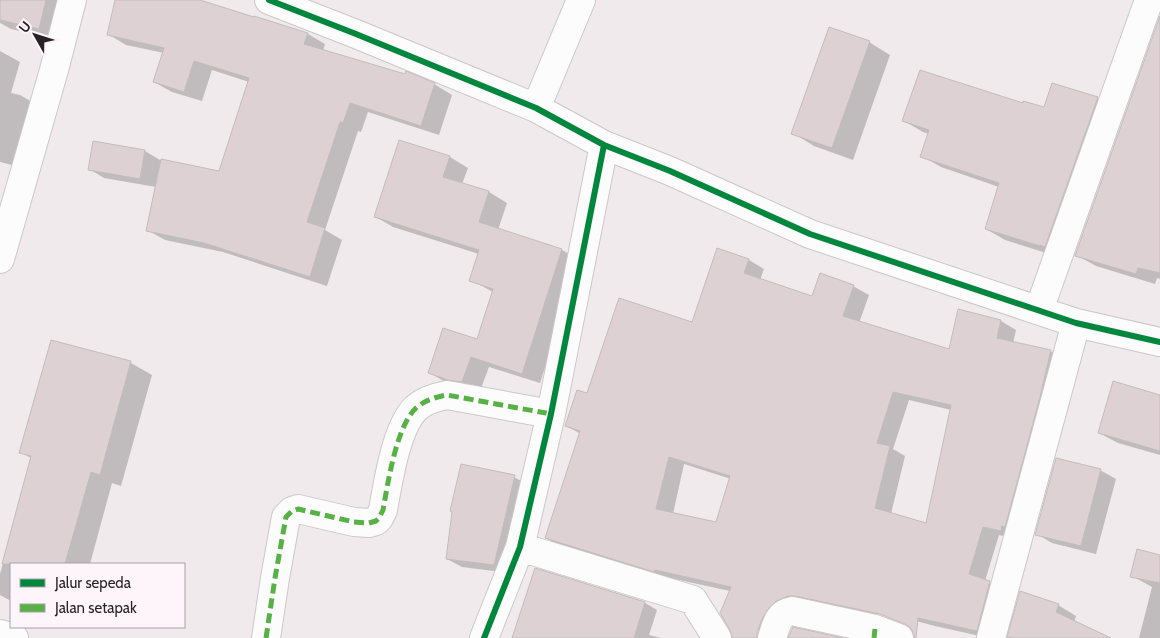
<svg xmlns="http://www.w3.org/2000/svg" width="1160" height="638" viewBox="0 0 1160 638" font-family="Cabin,sans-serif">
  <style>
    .shadow { fill: #0003; fill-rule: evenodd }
    .building { fill: #ded1d3; stroke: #c2bcbe; fill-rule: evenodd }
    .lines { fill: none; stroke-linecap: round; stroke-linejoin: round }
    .street-casing { stroke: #ccc7ca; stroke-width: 30 }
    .street { stroke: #fdfcfc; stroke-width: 28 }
    .quiet { stroke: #56b245; stroke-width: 5; stroke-dasharray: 10 5; stroke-linecap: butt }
    .cycleway-casing { stroke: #fef5fa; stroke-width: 9 }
    .cycleway { stroke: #00873e; stroke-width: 6 }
  </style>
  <rect width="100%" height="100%" fill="#f0eaed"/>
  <path class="shadow" d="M0,0H69L59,40L11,29L0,23Z
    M117,0H198L308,34L325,44L323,51L434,84L452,95L439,135L368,112L361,132L358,131L325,230L342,240L327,286L223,252L165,240L147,230L156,187L104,178L89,169L94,142L145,151L160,160L220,172L249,82L212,70L202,101L172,92L154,82L164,53L126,45L108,34Z
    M1160,19V279L1157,278L1155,284L1096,266L1076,255Z
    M869,42L890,55L853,160L814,146L793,133Z
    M0,51L20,62L11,93L20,95L39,106L24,168L0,162Z
    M1097,98L1117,109L1059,257L1005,240L986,229L999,187L941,167L922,156L929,134L923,132L904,121L1024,105L1045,109Z
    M400,142L450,157L468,168L462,184L489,192L507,203L498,230L562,250L580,260L540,383L489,367L480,391L447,383L430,373L477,340L493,292L471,280L479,254L393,227L376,217Z
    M749,260L764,269L760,280L813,298L853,286L869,295L859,323L949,351L1001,321L1016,330L1013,343L1050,351L1066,360L1016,539L999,535L985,581L1005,591L989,638L935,626L878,611L877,618L811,604L771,638L738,625L763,635L764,632L735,621L730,591L670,578V580L562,547L546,538L581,434L566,426L588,395L693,323ZM909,400L951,410L927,525L891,514L905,456L893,449ZM684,464L731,479L717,523L673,514Z
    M52,341L131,363L152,375L121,486L112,483L90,564H11V601L0,595V574L32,459L21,452Z
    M1160,396V455L1118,443L1099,433Z
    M1100,470L1116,479L1096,554L1052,543L1037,534Z
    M514,477L530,486L509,573L462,567L447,559Z
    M1160,556V638H1139L1152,587L1132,576Z
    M645,603L657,610L649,635L661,638H514Z
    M1058,605L1076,616L1074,622L1108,638H1012L1009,636Z"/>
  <path class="building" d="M0,0H46L39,29L0,20Z
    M115,0H200L254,17V16L308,33L304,44L405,74L406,71L435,83L421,126L350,103L343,123L340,122L307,222L325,228L310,277L204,243L146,231L161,159L219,171L249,78L194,61L184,92L153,82L164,48L107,35Z
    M1160,16V273L1138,268L1136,274L1075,256Z
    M829,27L870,41L832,148L791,134Z
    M920,70L1023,103V101L1044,107L1052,83L1098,97L1045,247L1040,245V246L985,229L999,183L920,157L929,130L902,121Z
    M399,140L450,156L443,177L489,191L479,222L562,249L522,374L471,357L462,382L448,380L428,373L443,328L477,339L493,289L469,281L479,250L374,217Z
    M93,141L145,150L140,179L88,170Z
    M717,248L749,259L744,273L812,296L820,273L854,285L843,316L949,349L958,309L1001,320L997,338L1051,350L1040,397L1005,527L1002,526L1001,531L983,527L969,574L990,581L977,631L918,618L916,638H914V635L911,628L905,624L880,614L795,596H788L776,601L768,609L762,619L757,633V638H733L730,630L720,613L731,587L655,570L654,572L545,538L580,431L565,426L577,390L587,393L619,298L692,322ZM893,392L951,405L926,523L875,508L890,446L877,443ZM669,457L730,476L716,522L656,509Z
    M51,340L131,361L100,475L91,472L65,564H2L31,456L19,453Z
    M1113,381L1160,395V451L1098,433Z
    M1056,458L1101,469L1081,546L1035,535Z
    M461,464L515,475L494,565L446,559L452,512L450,511Z
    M1137,549L1160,555V583L1130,577Z
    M535,568L645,602L634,638H512Z
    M1020,591L1059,604L1056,612L1111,638H1012L1007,637Z
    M793,627L843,638H788Z"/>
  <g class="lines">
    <defs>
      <path id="street" d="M269,0L356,34L536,108L604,145L670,171L810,234L1076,323L1160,342
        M536,108L581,0
        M0,259L54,70L72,0
        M1039,310L1149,0
        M520,547L693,600L717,638
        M0,634L14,638
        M266,638L275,578L286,517L292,511L298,509L354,522L369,523L376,521L379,518L383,510C388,483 396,427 416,408C425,400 436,397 447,395L551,414
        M484,638L520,547L551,414L604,145
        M772,638C776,626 778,613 792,611L875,629L899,638
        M991,638L1076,323"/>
    </defs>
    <use href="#street" class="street-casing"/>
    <use href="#street" class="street"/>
    <path class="quiet" d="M266,638L275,578L286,517L292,511L298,509L354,522L369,523L376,521L379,518L383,510C388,483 396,427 416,408C425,400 436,397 447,395L551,414
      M874,638L875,629"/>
    <defs>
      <path id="cycleway" d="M269,0L356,34L536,108L604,145L670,171L810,234L1076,323L1160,342
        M484,638L520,547L551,414L604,145"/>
    </defs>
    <use href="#cycleway" class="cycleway-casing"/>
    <use href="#cycleway" class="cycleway"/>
  </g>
  <rect x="10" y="563" width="175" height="65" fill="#fef5fa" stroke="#a8a1a5"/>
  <rect x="20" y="579" width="25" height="8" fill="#00873e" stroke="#a8a1a5"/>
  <text x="55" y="588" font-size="15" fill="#272325">Jalur sepeda</text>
  <rect x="20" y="604" width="25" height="8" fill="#56b245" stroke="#a8a1a5"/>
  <text x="55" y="613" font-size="15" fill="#272325">Jalan setapak</text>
  <g transform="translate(35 35) rotate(309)" stroke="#fef5fa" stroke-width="4" paint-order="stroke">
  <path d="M0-4L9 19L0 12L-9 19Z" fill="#272325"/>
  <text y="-8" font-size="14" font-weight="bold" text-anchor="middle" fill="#272325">U</text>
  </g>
</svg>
